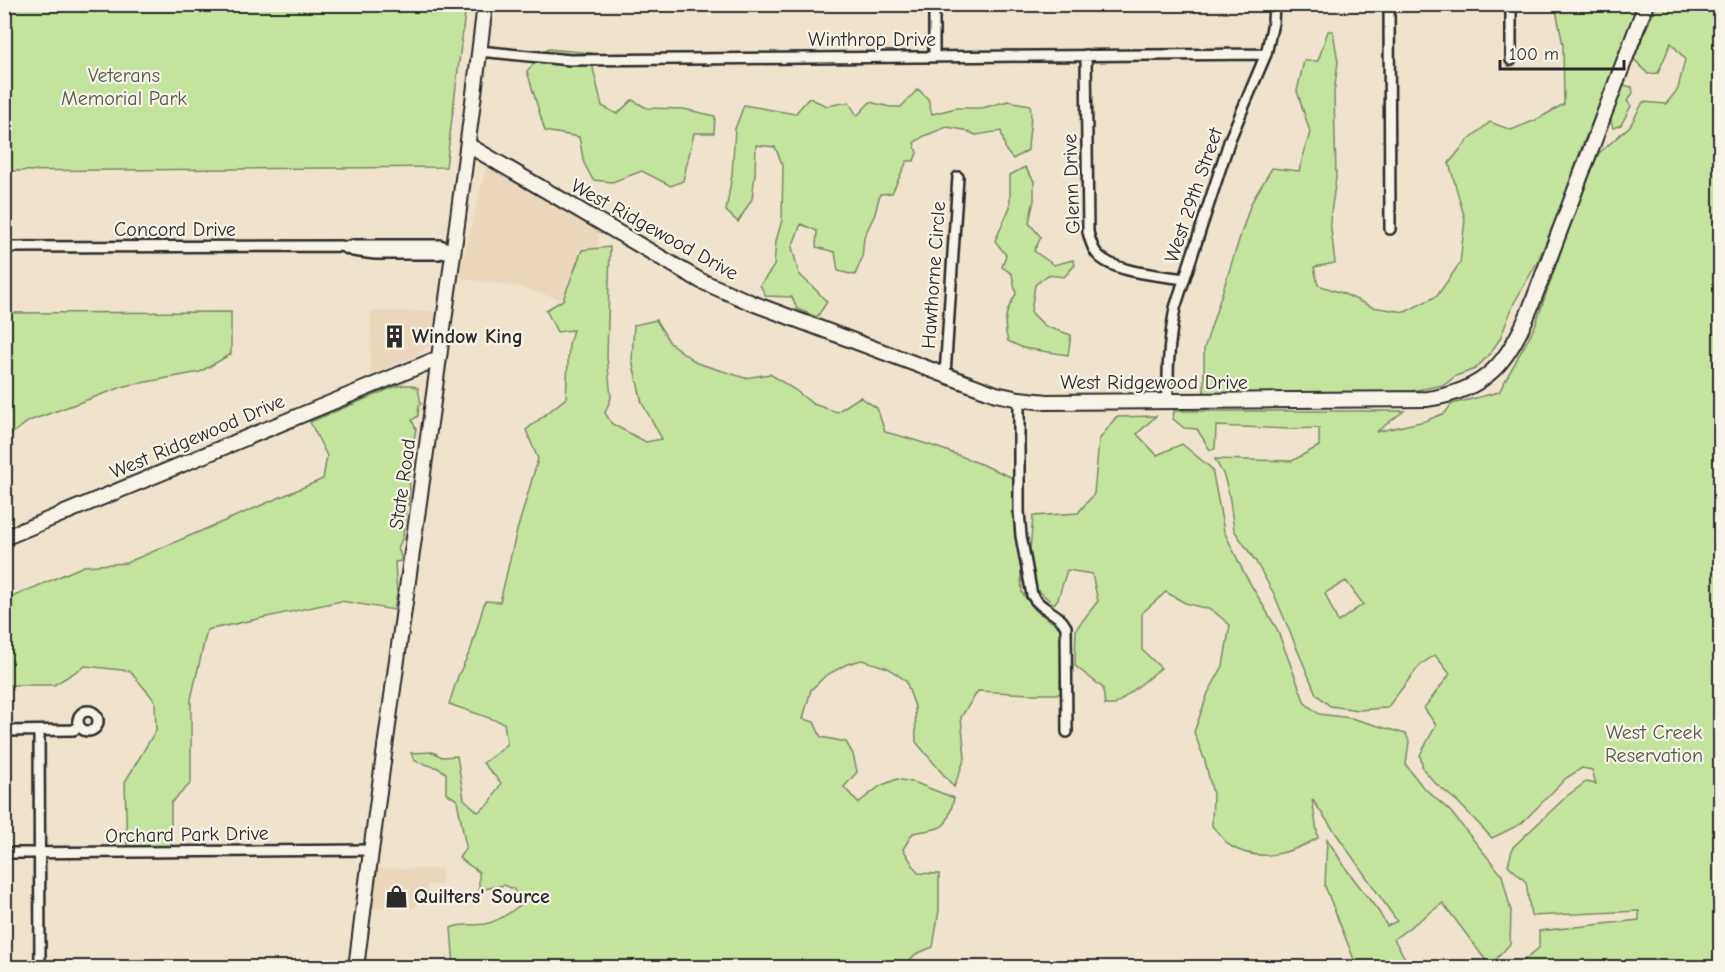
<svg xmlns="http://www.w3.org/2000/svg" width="1725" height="972" viewBox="0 0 1725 972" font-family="'Comic Neue',sans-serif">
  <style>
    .built { fill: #ebd8bc }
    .green { fill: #c4e49d; stroke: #788864; stroke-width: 1.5; fill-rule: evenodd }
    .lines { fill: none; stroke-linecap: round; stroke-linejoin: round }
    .street-casing { stroke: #2b2b2b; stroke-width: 14 }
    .secondary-casing { stroke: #2b2b2b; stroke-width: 18 }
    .street { stroke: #f7f3e8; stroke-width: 9 }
    .secondary { stroke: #f7f3e8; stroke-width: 14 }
    .labels { text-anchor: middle; stroke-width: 4.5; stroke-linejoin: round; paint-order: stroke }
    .street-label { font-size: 20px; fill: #2b2b2b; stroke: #f7f3e8 }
    .park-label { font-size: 20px; fill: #515948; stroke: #f7f3e8 }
    .poi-label { font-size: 20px; font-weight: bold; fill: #2b2b2b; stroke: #f7f3e8; text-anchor: start }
  </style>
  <rect width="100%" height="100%" fill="#f0e3ce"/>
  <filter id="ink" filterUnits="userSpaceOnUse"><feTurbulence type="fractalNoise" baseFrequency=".0167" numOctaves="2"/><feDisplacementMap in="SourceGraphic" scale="12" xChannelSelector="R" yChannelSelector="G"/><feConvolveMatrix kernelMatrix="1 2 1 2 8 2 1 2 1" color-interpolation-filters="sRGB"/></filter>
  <g filter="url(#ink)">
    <path class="built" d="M486,166L599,230L598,248L582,250L563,300L518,287L458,278Z
      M371,311H436L432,334L428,347L416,356L370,375Z
      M376,868L442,869V885H427L428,901L417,902L416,908H369Z"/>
    <path class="green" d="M437,4L465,13L446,167L5,171V5Z
      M1555,5H1639L1616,65L1582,146L1559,211L1538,261L1514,303L1500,339L1489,355L1475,369L1456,376L1444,385L1411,391L1204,397V349L1251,203L1272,168L1299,171L1310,132L1297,91L1304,61H1318L1328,31H1333L1338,62L1334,93L1336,178L1330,220L1335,263L1314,267L1318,285L1342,293L1372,307L1405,312L1437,296L1460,263L1465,219L1449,163L1468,140L1490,122L1511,130L1536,120L1564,104L1563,45Z
      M1656,5H1720V967H1515L1539,948V931L1639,920V911L1531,916L1526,882L1508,865L1513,847L1568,795L1586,782L1596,784L1592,770L1582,768L1566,778L1521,824L1492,838L1459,803L1435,783L1423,769L1420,755L1436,725L1424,708L1450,674L1435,655L1420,665L1387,708L1358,710L1330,706L1316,694L1274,594L1256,562L1234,530L1229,494L1224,476L1215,459L1292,461L1319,446V428L1290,429L1216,426L1215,449L1210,450L1197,429L1184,428L1173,419L1174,411H1404L1376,432L1425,421L1445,413L1452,404L1499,392L1535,326L1562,248L1598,154L1630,126L1643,102L1666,104L1678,89L1685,59L1671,43L1658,73L1648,74L1634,59ZM1346,581L1363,604L1338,622L1325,593Z
      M548,49L592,53L593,68L602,106L617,114L632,100L647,108L684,109L715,116L714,133H694L683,181L671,186L642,171L612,182L593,180L584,163L579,137L545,131L527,71Z
      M1622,85L1632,87L1633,93L1627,101L1631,106L1621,125L1613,128L1609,116C1619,104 1616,99 1622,85Z
      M918,89L928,99L932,114L956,108H982L1008,101L1030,105C1033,120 1028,134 1028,150L1013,159L1006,151L1001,131L976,135L964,130L947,127L924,136L914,143L917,153L914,161H907L892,193L880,194L875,214L864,237L862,258L855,275L838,271L835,252L816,247L817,231L801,224L792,247L799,274L817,291L827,302L817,317L797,309L792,297L766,296L760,285L774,266L776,241L782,220L783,166L775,147L756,145L755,174L752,199L738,222L726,211L732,175L735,129L744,105L795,114L809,98L827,106L849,102L857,116L870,102L890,107H901Z
      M1025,167L1034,181V200L1029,223L1041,237L1034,251L1054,265L1073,260L1075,265L1064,277L1048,275L1035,285L1031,312L1045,326L1071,335L1068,355L1023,348L1008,341C1002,323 1006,310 1016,294L1012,274L1002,267L1006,255L995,241L1010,207V175Z
      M610,247L607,357L611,398L605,413L612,424L646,442L662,439L642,403L632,360L634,325L656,320L670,343L697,363L745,378L770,374L795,390L813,404L837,412L860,397L877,408L885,432C930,443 971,459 1013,478L1017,500L1022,593L1036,611L1062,629L1060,694H1029L978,691L961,717L965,758L954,787L916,742L915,707L906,681L888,668L862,660L847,664L825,676L811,690L803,719L814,722L821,737L846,742L853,754L857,772L844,787L858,803L880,786L897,779L916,783L954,798C946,832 945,827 913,833L903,849L918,873L939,874V910L933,947L916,954L902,967H454L451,928C462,923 473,926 485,924C499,921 510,913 520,905L514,889L504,885L479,890V872L459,858L466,847L457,800L446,793V773L438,768L415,761L411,753L433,752L442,757L457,756L464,799L478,812L490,803L501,783L483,763L501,750L507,743L504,723L449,704L458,676L471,649L485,601L500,602L516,534L538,459L526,430L566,398L569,344L573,330L557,332L546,310L563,300L582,250Z
      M231,312V354L200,372L125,386L29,421L5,439V313Z
      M403,385H411L418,388L421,404L419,405L418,416L412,420L416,429L408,472L410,488L408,505H406L403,537L398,548L401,556V561L395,562L397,594L394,610L341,601L207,630L191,699V783L171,803V847L127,848L125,782L156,730L155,701L130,671L85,666L54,685H5V600L84,566L126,563L323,479L327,456L310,422L394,387Z
      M1156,416L1137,434L1157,455L1182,444L1212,469L1224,531L1244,573L1277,629L1305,703L1319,714L1351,718L1406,734L1409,741L1406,765L1422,786L1450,811L1502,875L1511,911L1510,944L1490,966L1443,903L1394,939L1410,967H1357L1325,886L1327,839L1347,870L1379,912L1387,926L1397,921L1312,799L1318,838C1291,853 1261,863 1232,847C1224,842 1218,832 1212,826L1213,794L1205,761L1194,732L1208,693L1223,666L1230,625L1212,610L1185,603L1166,592L1142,613V650L1161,668L1115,705H1105L1103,688L1075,666L1076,629L1098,601L1092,574L1067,570L1058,599L1054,604L1036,589L1030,551L1033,516L1078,513L1094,494L1099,440L1116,417Z"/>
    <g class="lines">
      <defs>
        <path id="street" d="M934,4V57
          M1389,4L1390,229
          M1511,4V60
          M479,51L570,60L1266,54
          M1086,55L1088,232C1090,240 1092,248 1097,254C1113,273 1161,275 1184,279
          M4,247L341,246L353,251L375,254H439L454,250
          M345,247L353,245H440L454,250
          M945,375L958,177
          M1019,399V511L1021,536L1032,595C1041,611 1058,611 1066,627L1067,732
          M1168,402C1167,370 1169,340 1175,308L1230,139L1266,54L1273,23L1274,4
          M78 721a10 10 0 1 1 20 0a10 10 0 1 1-20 0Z
          M4,731L73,730L80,727
          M39,731L40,968
          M4,853L371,850"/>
        <path id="secondary" d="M468,145L701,281L752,303L996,394L1019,399L1047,402L1427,399C1486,391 1509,361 1530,309L1646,4
          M4,538L439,358
          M356,968C396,646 447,326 485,4"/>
      </defs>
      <use href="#street" class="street-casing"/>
      <use href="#secondary" class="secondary-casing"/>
      <use href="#street" class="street"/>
      <use href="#secondary" class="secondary"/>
    </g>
  </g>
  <defs>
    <symbol id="building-bare" viewBox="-9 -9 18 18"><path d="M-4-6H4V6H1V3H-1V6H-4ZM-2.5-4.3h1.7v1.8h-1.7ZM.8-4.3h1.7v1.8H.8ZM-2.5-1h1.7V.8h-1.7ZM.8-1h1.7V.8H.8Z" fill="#2b2b2b" stroke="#f7f3e8" stroke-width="2.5" paint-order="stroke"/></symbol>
    <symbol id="shop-bare" viewBox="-9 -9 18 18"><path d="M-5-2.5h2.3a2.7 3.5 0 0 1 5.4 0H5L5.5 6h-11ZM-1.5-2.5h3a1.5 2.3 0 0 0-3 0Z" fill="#2b2b2b" stroke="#f7f3e8" stroke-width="2.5" paint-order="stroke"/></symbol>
  </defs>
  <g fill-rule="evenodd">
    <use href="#building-bare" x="378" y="320" width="33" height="33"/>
    <use href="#shop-bare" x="380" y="880" width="33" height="33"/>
  </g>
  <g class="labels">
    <g class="street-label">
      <text x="872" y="46">Winthrop Drive</text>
      <text transform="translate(1071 184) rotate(-92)" y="7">Glenn Drive</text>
      <text transform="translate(1193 195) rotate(-71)" y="7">West 29th Street</text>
      <text x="175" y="236">Concord Drive</text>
      <text transform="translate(655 229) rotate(29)" y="7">West Ridgewood Drive</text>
      <text transform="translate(933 275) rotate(-86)" y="7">Hawthorne Circle</text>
      <text x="1154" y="389">West Ridgewood Drive</text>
      <text transform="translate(197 436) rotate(-23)" y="7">West Ridgewood Drive</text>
      <text transform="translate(402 484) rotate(-82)" y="7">State Road</text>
      <text transform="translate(187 834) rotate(-1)" y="7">Orchard Park Drive</text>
    </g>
    <g class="park-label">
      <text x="124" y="82">Veterans<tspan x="124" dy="23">Memorial Park</tspan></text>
      <text x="1654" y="739">West Creek<tspan x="1654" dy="23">Reservation</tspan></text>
    </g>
    <g class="poi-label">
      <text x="412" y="343">Window King</text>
      <text x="414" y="903">Quilters' Source</text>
    </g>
  </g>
  <rect width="1725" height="972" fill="none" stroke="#f7f3e8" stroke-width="24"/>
  <rect x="12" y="12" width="1701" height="948" fill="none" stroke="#2b2b2b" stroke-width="2" filter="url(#ink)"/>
  <path d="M1500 60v9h124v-9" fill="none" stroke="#2b2b2b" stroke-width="3"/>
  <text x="1509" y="60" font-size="18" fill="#2b2b2b" stroke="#f7f3e8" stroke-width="4.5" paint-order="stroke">100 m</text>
</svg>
